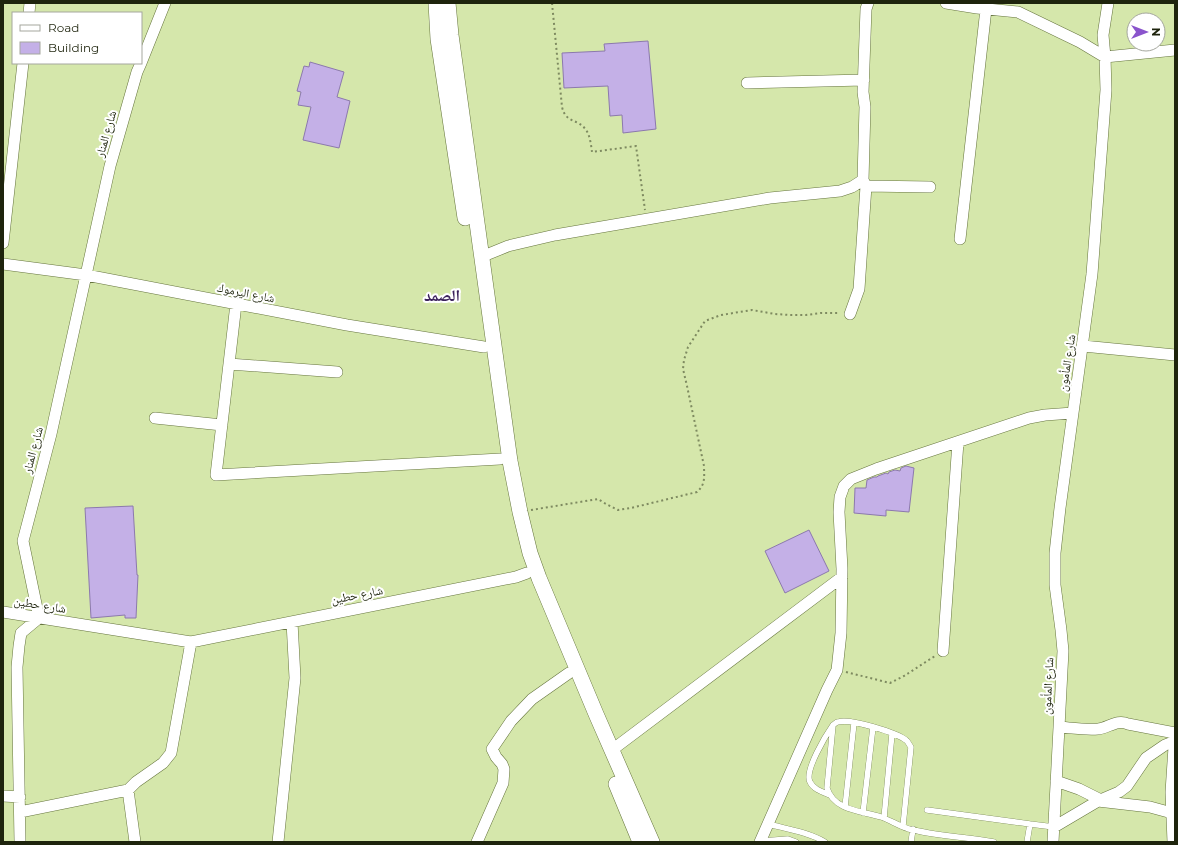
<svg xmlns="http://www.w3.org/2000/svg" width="1178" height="845" viewBox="0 0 1178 845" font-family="Montserrat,'Noto Naskh Arabic',sans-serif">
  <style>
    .building { fill: #c4b0e7; stroke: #8c79ad }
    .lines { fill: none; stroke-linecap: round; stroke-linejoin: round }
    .service-casing { stroke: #66753e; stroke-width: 6 }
    .minor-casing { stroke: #66753e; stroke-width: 12 }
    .secondary-casing { stroke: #66753e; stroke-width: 16 }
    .path { stroke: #7e8a60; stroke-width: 2; stroke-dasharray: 2 3; stroke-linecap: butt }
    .service { stroke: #fff; stroke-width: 5.5 }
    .minor { stroke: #fff; stroke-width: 11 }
    .secondary { stroke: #fff; stroke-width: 15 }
    .labels { text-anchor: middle; stroke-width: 4; stroke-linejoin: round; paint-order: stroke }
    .street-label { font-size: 12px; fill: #1e240d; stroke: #fff }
    .district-label { font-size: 16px; font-weight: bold; fill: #3c235c; stroke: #fff }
  </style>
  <rect width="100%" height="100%" fill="#d5e7ab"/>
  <path class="building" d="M648,41L656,129L623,133L622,115L610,116L608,86L564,88L562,53L605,51L604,44Z
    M310,62L344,72L337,97L350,101L339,148L303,140L311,107L298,105L301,92L297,91L304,66L309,67Z
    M906,466L914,468L909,512L886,510V516L854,513L855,488H866L867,480L874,477H877L878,476L886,473L888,474L889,472L895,470L900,471L901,468Z
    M133,506L137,575H138L136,618H125V615L91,618L85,508Z
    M809,530L829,571L785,593L765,551Z"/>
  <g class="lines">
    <defs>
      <path id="service" d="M830,795C823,792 814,790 810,782C804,771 826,735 833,725
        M845,807L854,723
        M927,810L1030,824
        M863,813L873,727
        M884,818L892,734
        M768,824C787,829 808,832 825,842
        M903,826L911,747C910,746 908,742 907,741C898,733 850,718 838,722C836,722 835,724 833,725L827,788C834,811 862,811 881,817C890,820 899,826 909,829C936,836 966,837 994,842
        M761,841L788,839L796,842
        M911,842L913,829
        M1027,842L1030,824L1054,827"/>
      <path id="minor" d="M868,3L866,9L863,92L865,107L863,180L866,186L930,187
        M946,3L977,8L1018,12L1080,42L1105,57L1106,90L1092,274L1060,508L1055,553V585L1061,630L1063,651L1053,842
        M1108,3L1103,35L1105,57L1175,50
        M29,13L30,3
        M141,63L165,3
        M747,83L864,80
        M960,239L986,9
        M3,243L23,63
        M481,257L508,246L555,235L770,198L840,191L852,187L863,180
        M3,264L86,275L347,325L484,347
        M236,304L216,475L500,459
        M850,314L859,289L866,186
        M1083,346L1175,355
        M229,364L337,372
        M155,418L222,425
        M3,612L191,642L516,577L527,573
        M943,651L958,442
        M1059,727C1072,728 1085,730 1098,729C1108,728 1117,719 1128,724L1175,733
        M612,750L842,577
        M1056,781L1079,789L1101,800
        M128,790L135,842
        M3,796L20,797
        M1098,801L1150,807L1172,813
        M20,812L128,790L136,782L163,763L171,753L191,642
        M1054,827L1098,801L1119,792L1127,786L1146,758L1165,745L1175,741
        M20,842L17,667L19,646L21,633L39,618L23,541L51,434L110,166L137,72L141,63
        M278,842L295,678L292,622
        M477,842L503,783L504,769L502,764L496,757L492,749L511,721L532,699L569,673
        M760,842L827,690L837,670L841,633L842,569L839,512L840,497L844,486L851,479L876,469L1029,418L1045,415L1073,413
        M1173,842L1171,792L1174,747L1175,744"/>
      <path id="secondary" d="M436,3L438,39L465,218
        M448,3L451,35L510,461L520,512L530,553L539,578L596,714L652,842
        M616,784L640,842"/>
    </defs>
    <use href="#service" class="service-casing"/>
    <use href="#minor" class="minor-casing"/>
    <use href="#secondary" class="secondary-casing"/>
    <path class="path" d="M552,3L562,107C566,124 578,118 586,130C590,135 591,145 592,152L636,146L645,210
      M531,510L598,499L606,504L618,510L631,508L697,492C706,484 704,476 704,466L687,386L683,369L684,360L688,347L705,321L721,315L752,310L775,314L790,315H806L821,313H840
      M846,672L890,683L904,676L935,656"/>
    <use href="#service" class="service"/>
    <use href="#minor" class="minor"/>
    <use href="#secondary" class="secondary"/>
  </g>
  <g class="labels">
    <g class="street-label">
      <text transform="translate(106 134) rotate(-74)" y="4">شارع المنار</text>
      <text transform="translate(246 293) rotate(11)" y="4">شارع اليرموك</text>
      <text transform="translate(1067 363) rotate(-81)" y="4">شارع المأمون</text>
      <text transform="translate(33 450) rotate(-75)" y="4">شارع المنار</text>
      <text transform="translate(357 595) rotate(-11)" y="4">شارع حطين</text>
      <text transform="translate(40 605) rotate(9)" y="4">شارع حطين</text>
      <text transform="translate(1048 686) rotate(-87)" y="4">شارع المأمون</text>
    </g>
    <g class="district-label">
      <text x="442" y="301">الصمد</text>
    </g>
  </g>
  <rect width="1178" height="845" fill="none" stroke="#1e240d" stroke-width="8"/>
  <rect x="12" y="12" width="130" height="52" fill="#ffffff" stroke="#a5a79e"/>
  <rect x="20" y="25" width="20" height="6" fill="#ffffff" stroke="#a5a79e"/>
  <text x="48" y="32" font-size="12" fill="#1e240d">Road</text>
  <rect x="20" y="42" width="20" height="12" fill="#c4b0e7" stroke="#a5a79e"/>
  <text x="48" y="52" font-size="12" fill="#1e240d">Building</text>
  <g transform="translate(1146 32) rotate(90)"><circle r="19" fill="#ffffff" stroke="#a5a79e"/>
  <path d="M0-3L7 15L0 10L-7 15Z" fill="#8a54cc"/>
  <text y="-6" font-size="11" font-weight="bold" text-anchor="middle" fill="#1e240d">N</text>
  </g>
</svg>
